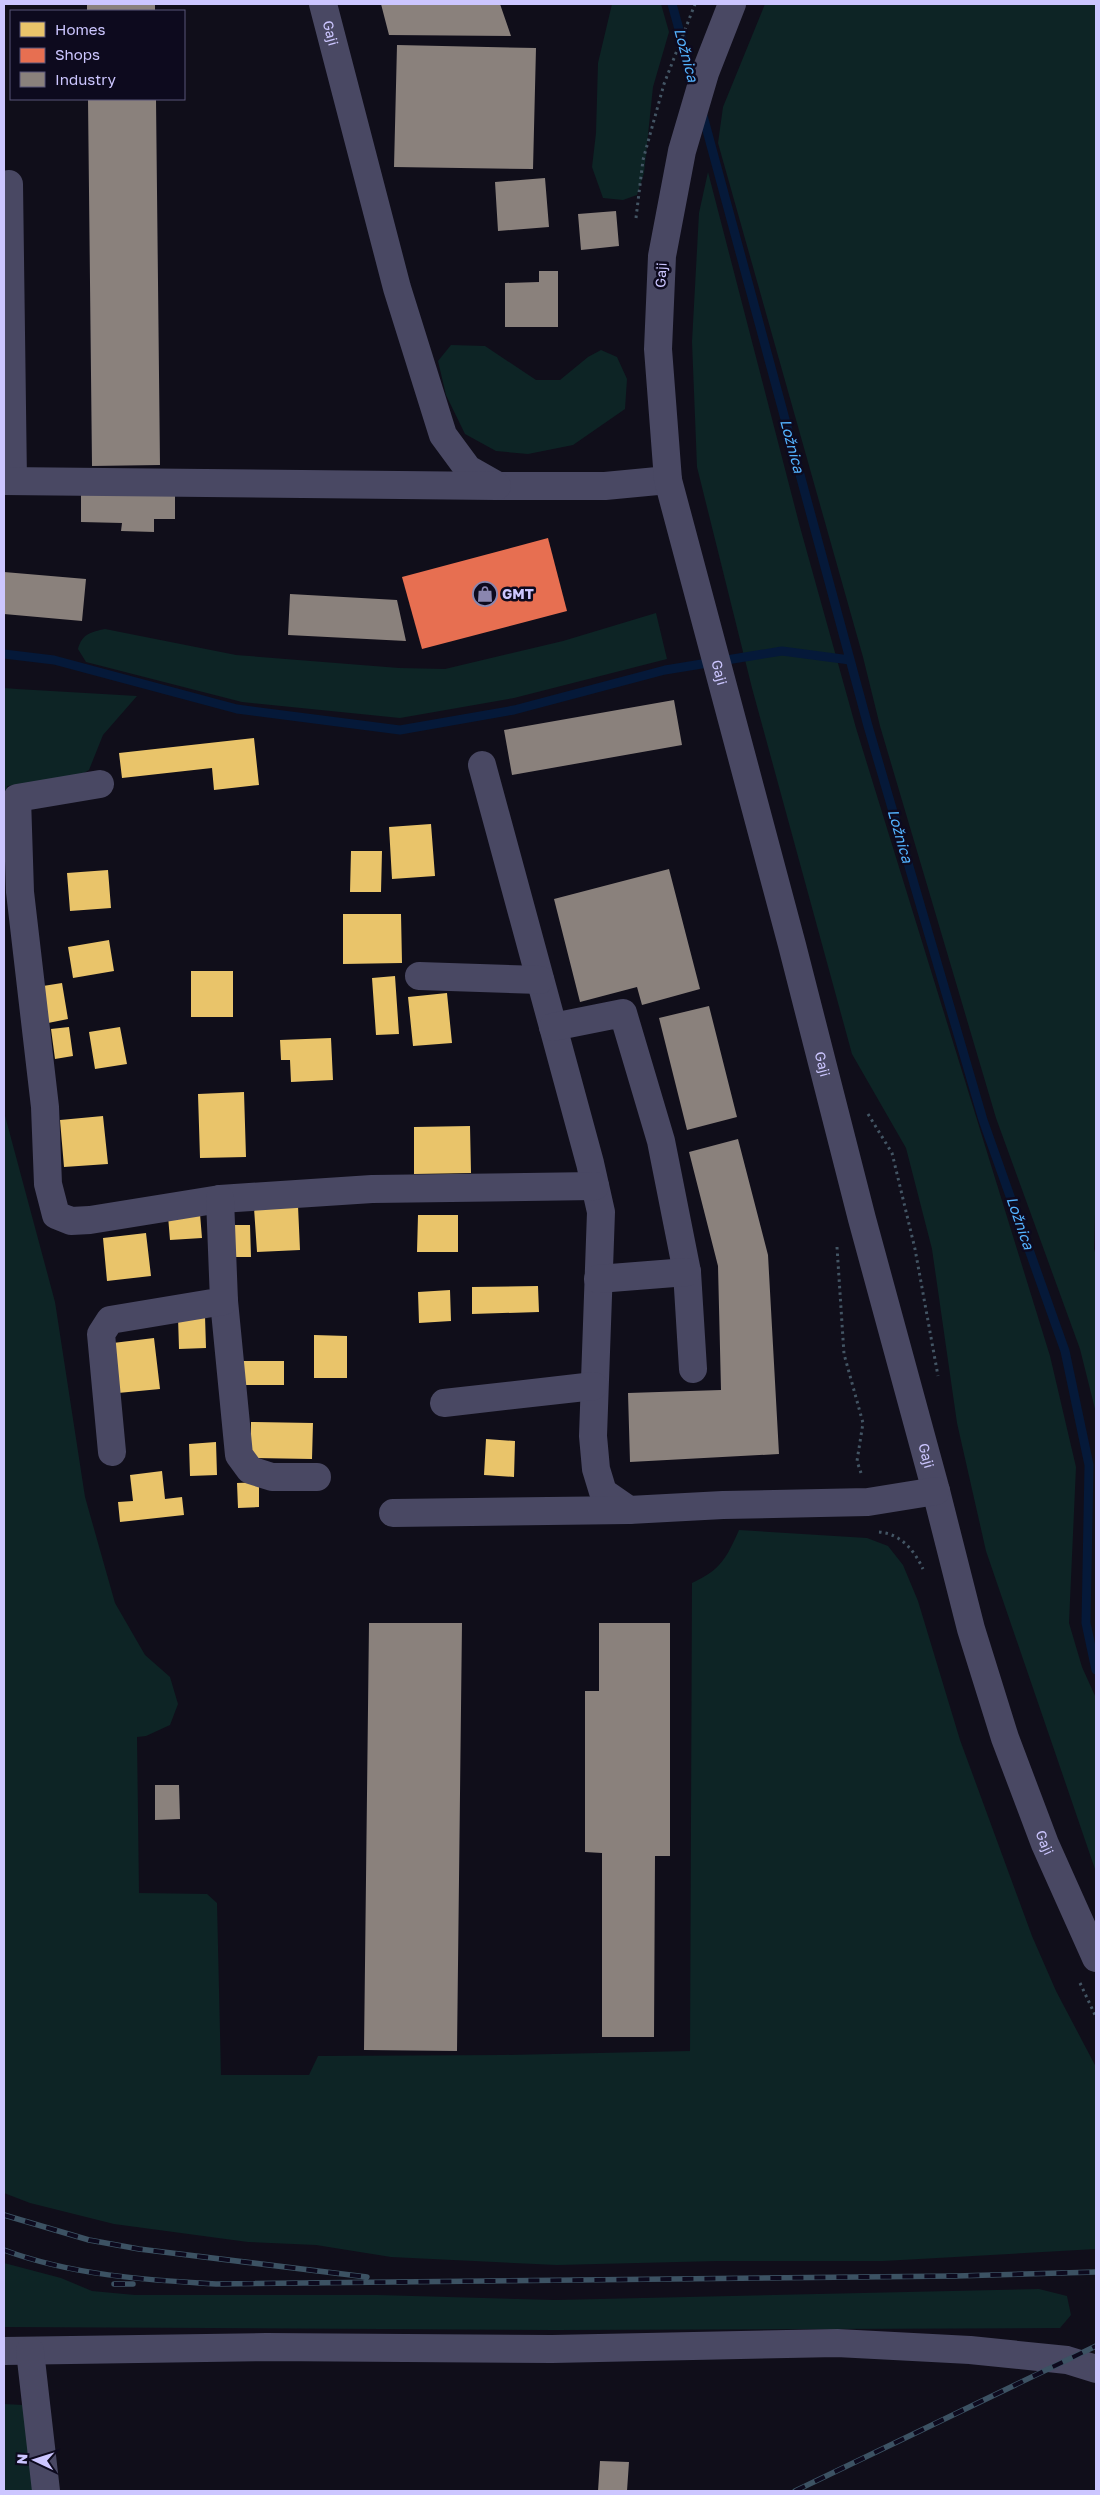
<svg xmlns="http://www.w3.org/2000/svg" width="1100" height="2495" viewBox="0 0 1100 2495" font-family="'Golos Text',sans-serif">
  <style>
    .green { fill: #0d2425 }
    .homes { fill: #e9c46a }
    .shops { fill: #e76f51 }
    .industry { fill: #8a817c }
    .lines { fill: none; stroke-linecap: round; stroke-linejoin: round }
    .stream { stroke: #051939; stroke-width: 9 }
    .path { stroke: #435564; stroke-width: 3; stroke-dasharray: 2.5 4; stroke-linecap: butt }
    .minor { stroke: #494863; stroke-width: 28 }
    .rail-casing { stroke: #3c5263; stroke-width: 5.5 }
    .rail { stroke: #0d0a1e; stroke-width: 4; stroke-dasharray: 11; stroke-linecap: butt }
    .labels { text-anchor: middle; stroke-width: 5; stroke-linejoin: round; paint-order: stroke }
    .street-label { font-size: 14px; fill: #ccc6ff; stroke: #0d0a1e }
    .poi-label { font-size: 14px; font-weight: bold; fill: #ccc6ff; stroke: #0d0a1e; text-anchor: start }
    .water-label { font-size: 15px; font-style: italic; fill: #54b3ff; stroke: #0d0a1e }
  </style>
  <rect width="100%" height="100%" fill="#100e1a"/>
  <path class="green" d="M612,4H661L669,32L653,87L644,173L637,195L623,200L603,198L592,167L596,133L598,63Z
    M765,4H1096V1180L1094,1249L1096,1255V1413L1080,1349L996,1118L880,726L863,657L718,143L723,107Z
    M708,172L800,527L856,728L1050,1356L1076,1467L1069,1623L1082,1667L1096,1698V1872L986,1551L957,1423L932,1249L906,1148L852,1054L752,688L697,467L692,342L699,213Z
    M451,345L485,346L536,380H560L588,357L601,350L617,357L627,379L625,409L573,445L528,454L496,451L465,434L446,395L438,361Z
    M656,613L667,659L514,698L400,718L242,702L86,662L78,649C82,634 91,632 105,629L236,655L399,668L445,669L563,641Z
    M4,688L17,689L137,696L103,735L89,770L72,780L7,786V813L4,814Z
    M4,1112L55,1302L85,1497L115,1603L145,1655L170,1677L178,1704L170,1725L146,1736L137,1737L139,1893L207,1894L217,1903L221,2075H309L318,2056L503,2055L690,2051L692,1583C721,1570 727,1557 739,1530L867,1538L888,1546L903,1565L918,1601L960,1740L1032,1936L1056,1991L1096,2067V2249L883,2261H718L557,2265L391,2257L316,2245L248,2242L114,2224L30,2203L4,2193Z
    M4,2263L61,2278L92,2291L135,2295H378L555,2300L1039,2289L1067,2296L1071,2315L1060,2328L554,2330L4,2327Z
    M4,2404L23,2405L33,2491H4Z"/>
  <path class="homes" d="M254,738L259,785L214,790L212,768L122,778L119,753Z
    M431,824L435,876L392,879L389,827Z
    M351,851H382L381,892H350Z
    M108,870L111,908L70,911L67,873Z
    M343,914H401L402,963L343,964Z
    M109,940L114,971L73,978L68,947Z
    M191,971H233V1017H191Z
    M395,976L399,1034L376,1035L372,978Z
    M62,983L68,1019L48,1023L43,986Z
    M447,993L452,1043L413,1046L408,997Z
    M69,1027L73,1056L55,1059L51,1029Z
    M120,1027L127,1064L95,1069L89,1032Z
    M331,1038L333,1080L291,1082L290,1060H281L280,1040Z
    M244,1092L246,1157L200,1158L198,1094Z
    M103,1116L108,1164L64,1167L60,1120Z
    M470,1126L471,1173L414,1174V1127Z
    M298,1206L300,1250L257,1252L254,1208Z
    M200,1214L202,1238L170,1240L168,1216Z
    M418,1215H458V1252H417Z
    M228,1225H250L251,1257H229Z
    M146,1233L151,1276L107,1281L103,1238Z
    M538,1286L539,1312L472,1314V1287Z
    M450,1290L451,1321L419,1323L418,1292Z
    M205,1316L206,1348L179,1349L178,1317Z
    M314,1335L347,1336V1378H314Z
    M154,1338L160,1389L118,1393L113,1343Z
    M243,1361H284V1385H243Z
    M251,1422L313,1423L312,1459L251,1458Z
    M486,1439L515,1441L514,1477L484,1475Z
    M216,1442L217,1475L190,1476L189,1444Z
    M162,1471L165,1499L182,1497L184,1515L120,1522L118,1502L133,1501L130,1475Z
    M259,1482V1507L238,1508L237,1483Z"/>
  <path class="shops" d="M548,538L567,611L422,649L402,577Z"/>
  <path class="industry" d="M87,4H155V11H87Z
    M381,4H500L511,36L389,35Z
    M397,45L536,48L533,169L394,167Z
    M88,99H156L160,465L92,466Z
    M545,178L549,227L498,231L495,182Z
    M616,211L619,246L581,250L578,214Z
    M539,271H558V327H505V283L539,282Z
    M81,494L175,495V519H154V532L121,531L122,523L81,522Z
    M4,572L86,579L82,621L4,614Z
    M290,594L397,600L406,641L288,635Z
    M674,700L682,745L512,775L504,730Z
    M669,869L700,989L642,1005L637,987L580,1002L554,899Z
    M709,1006L737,1117L687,1130L659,1018Z
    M738,1139L768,1255L779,1454L630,1462L628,1393L721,1390L718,1266L689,1152Z
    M369,1623H462L457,2051L364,2050Z
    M599,1623H670V1856H655L654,2037H602V1853L585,1852V1691H599Z
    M155,1785H179L180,1819L155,1820Z
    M600,2461L629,2462L627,2491H598Z"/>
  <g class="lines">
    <path class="stream" d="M672,4L694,83
      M702,112L868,726L983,1120L1065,1351L1089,1465L1086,1623L1096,1670
      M4,654L54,660L237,709L400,730L514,710L665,670L782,651L850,660"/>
    <path class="path" d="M636,218L643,160L664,84L695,4
      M868,1114L892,1153L915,1249L938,1376
      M837,1247L844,1354L863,1423L857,1461L861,1473
      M879,1532C901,1534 914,1550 923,1569
      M1080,1983L1096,2017"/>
    <g class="minor">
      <path id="s1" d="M323,4L397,288L443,435L468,469L498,486H605L668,480"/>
      <path id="s2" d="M732,4L705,73L682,151L662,256L658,349L668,480L792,945L862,1219L936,1491L971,1629L1005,1738L1045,1844L1096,1958"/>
      <path d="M9,184L13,481"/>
      <path d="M4,481L497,486"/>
      <path d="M482,765L590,1163L601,1212L593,1436L596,1469L603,1492L629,1510"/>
      <path d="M100,784L17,798L20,892L45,1107L48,1184L56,1215L71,1221L90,1220L220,1199L372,1189L595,1186"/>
      <path d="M419,976L540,980"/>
      <path d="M553,1027L623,1013L661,1141L687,1272L693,1369"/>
      <path d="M598,1279L687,1272"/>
      <path d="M224,1301L239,1455L250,1470L272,1477H317"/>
      <path d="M444,1403L594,1386"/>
      <path d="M112,1452L101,1334L110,1320L224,1301L220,1199"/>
      <path d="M393,1513L629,1510L723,1505L868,1502L936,1491"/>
      <path d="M4,2351L266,2347L552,2349L837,2343L970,2350L1067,2360L1096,2369"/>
      <path d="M30,2351L46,2491"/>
    </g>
    <defs>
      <path id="rail" d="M4,2215L89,2240L139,2249L367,2277
        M4,2250C71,2275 145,2280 216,2284L956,2276L1096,2272
        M114,2284H133
        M795,2491L1096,2346"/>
    </defs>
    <use href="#rail" class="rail-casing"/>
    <use href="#rail" class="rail"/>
  </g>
  <defs>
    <symbol id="shop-ring" viewBox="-11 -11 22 22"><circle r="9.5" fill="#0d0a1e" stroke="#8a86af" stroke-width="1.5"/><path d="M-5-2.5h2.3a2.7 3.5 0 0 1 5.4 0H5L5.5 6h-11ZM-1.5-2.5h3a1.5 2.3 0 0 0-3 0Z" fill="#8a86af"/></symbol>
  </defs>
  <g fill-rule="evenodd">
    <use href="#shop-ring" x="471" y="580" width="28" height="28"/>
  </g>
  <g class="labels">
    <g class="street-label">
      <text dy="5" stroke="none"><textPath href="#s1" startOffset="30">Gaji</textPath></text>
      <text transform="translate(661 275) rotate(-87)" y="5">Gaji</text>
      <text dy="5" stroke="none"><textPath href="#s2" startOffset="686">Gaji</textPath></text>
      <text dy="5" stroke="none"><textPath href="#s2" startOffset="1091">Gaji</textPath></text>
      <text dy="5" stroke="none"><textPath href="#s2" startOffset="1496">Gaji</textPath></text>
      <text dy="5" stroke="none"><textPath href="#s2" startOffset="1901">Gaji</textPath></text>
    </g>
    <g class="poi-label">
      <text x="502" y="599">GMT</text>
    </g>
    <g class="water-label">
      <text transform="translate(686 55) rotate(75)" y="5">Ložnica</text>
      <text transform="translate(792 446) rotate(75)" y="5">Ložnica</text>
      <text transform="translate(900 836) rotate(74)" y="5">Ložnica</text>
      <text transform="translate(1020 1223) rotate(71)" y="5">Ložnica</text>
    </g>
  </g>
  <rect width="1100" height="2495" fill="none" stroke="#ccc6ff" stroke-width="10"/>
  <rect x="10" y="10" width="175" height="90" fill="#0d0a1e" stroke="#595578"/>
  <rect x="20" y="22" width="25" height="15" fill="#e9c46a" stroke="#595578"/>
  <text x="55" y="35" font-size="15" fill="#ccc6ff">Homes</text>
  <rect x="20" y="48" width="25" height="15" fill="#e76f51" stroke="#595578"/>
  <text x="55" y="60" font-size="15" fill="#ccc6ff">Shops</text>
  <rect x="20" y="72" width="25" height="15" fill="#8a817c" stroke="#595578"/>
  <text x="55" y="85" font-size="15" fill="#ccc6ff">Industry</text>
  <g transform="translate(35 2460) rotate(274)" stroke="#0d0a1e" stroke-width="4" paint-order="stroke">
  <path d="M0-4L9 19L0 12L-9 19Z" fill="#ccc6ff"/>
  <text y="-8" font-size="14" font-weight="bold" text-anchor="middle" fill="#ccc6ff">N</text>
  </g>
</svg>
